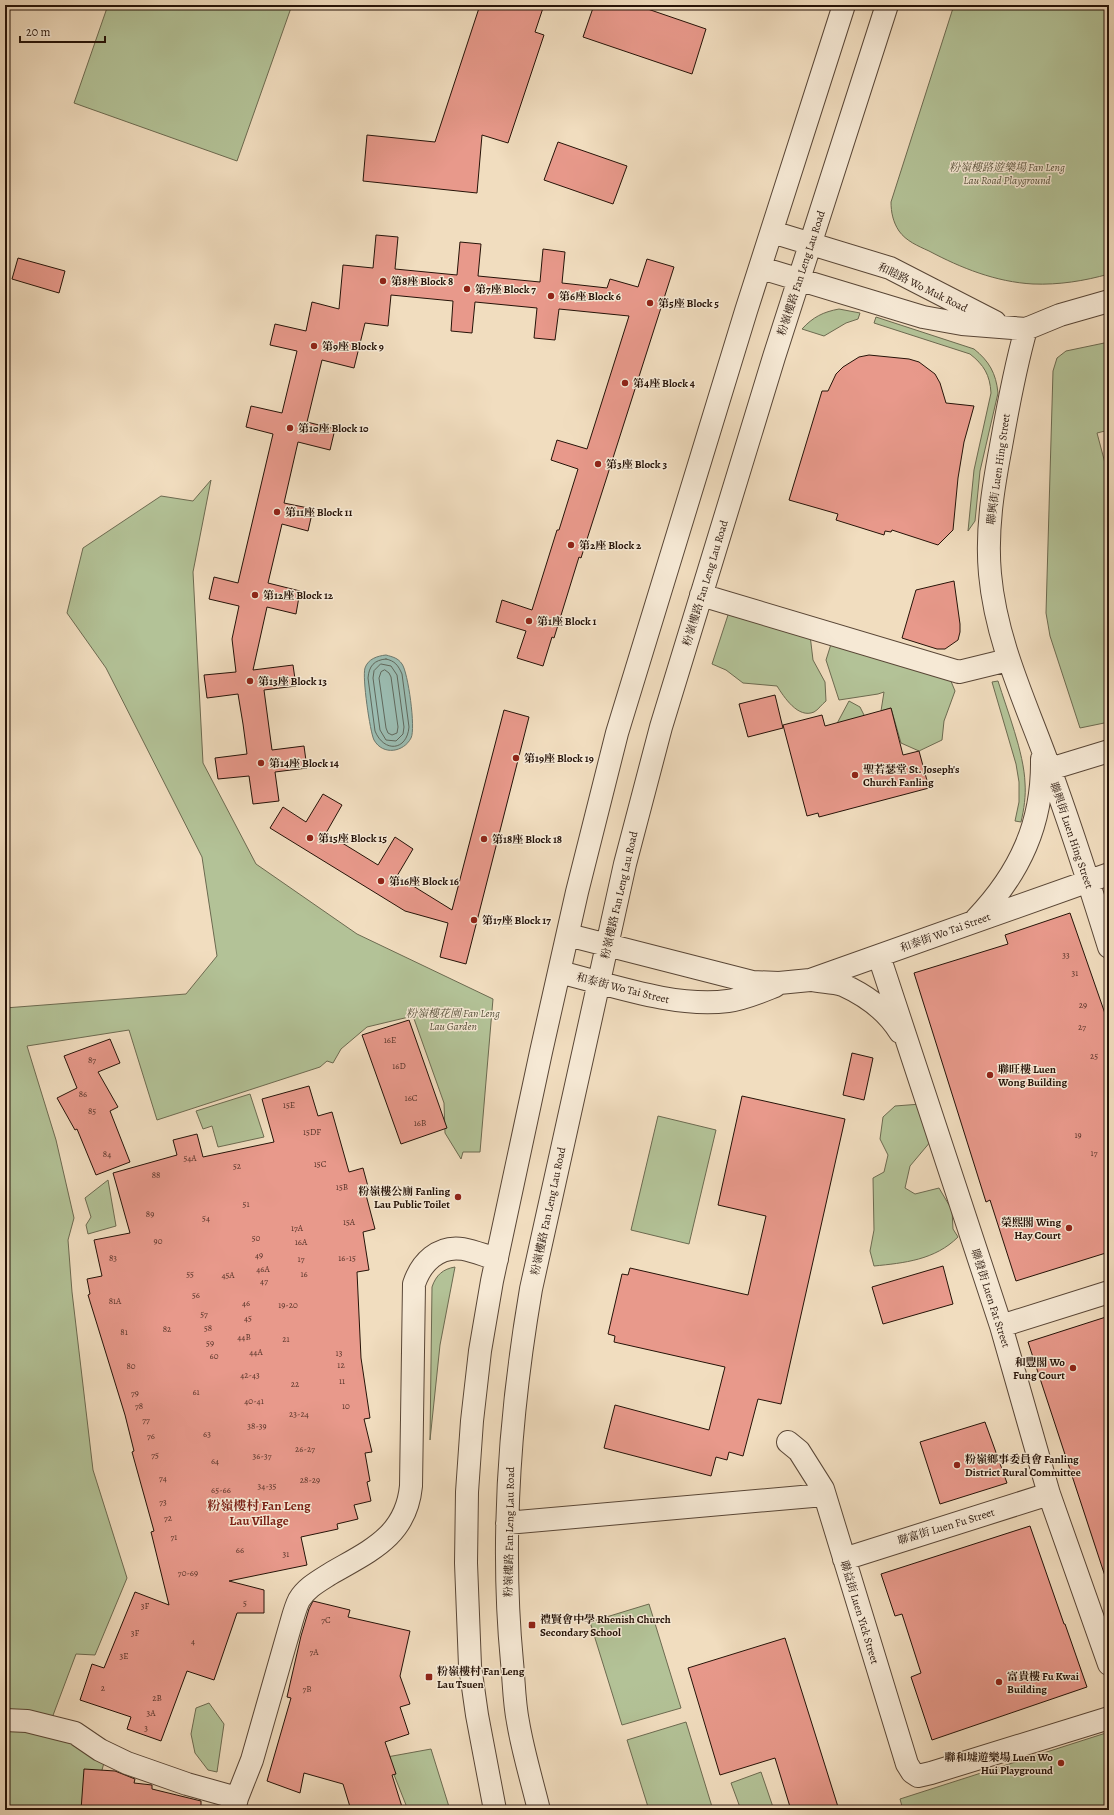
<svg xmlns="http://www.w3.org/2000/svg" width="1114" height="1815" viewBox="0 0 1114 1815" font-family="Alegreya,'Noto Serif SC',serif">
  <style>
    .green { fill: #b3c297; stroke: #6c6a50 }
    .water { fill: #9bbcb1; stroke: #6c786d }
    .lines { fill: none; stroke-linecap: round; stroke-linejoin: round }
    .shore { stroke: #60685c; stroke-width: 1 }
    .building { fill: #e8998b; stroke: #261308 }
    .minor-casing { stroke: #594636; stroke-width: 24 }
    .minor { stroke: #f6e9d5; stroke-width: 22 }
    .poi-dot { fill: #8f2418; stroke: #f6e9d5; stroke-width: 1.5 }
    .labels { text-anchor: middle; stroke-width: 3; stroke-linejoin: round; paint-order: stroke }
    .number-label { font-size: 9px; fill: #563429 }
    .park-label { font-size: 11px; font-style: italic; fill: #57503a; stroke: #f6e9d5 }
    .street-label { font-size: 11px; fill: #261308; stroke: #f6e9d5 }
    .poi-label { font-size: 11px; font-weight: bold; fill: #261308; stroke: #f6e9d5; text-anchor: start }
    .quarter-label { font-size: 13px; font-weight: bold; fill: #7a1f14; stroke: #f6e9d5 }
  </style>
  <rect width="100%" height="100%" fill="#f1ddbf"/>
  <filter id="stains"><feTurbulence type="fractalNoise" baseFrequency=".005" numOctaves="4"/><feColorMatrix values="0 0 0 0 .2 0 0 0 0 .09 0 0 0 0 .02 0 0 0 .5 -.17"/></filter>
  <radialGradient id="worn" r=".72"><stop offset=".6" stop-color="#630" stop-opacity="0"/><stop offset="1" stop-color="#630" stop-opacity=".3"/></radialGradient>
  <path class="green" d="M108,5H292L237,161L74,103Z
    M954,5H1109V274C1084,281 1059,285 1033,284C996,282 961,268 929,251C918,246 906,241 899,231C893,222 891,212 891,202Z
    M839,309L860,313L858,319L846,323L824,336L802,329C813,317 823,312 839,309Z
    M876,317L974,349C989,361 996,373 998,393L980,471L975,521L968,531L974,470L991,393C990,375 984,365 970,354L874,323Z
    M1109,342V430L1097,433L1109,478V722L1080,728L1050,636L1046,613L1053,371L1057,358L1066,351Z
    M211,480L193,572L203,763L256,864L357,934L493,999L480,1152H463L461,1159L445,1133L444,1103L413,1016L367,1027L341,1049L333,1063L327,1061L320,1067L157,1120L129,1030L27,1046L56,1140L74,1218L68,1240L72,1292L93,1470L127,1578L95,1655L76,1654L52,1718L5,1712V1008L186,994L217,956L202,857L106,668L67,613L83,548L161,496L193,501Z
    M729,612L810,635L813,660L825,682L826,701C822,704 818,710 814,712C798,719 784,697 777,686L743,683L726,670L712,664Z
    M832,641L948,674L955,691L944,721L942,740L919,751L901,743L891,708L881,711L884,692L878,694L839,700L826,660Z
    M998,681C1007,710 1024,753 1025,783C1026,796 1024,809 1021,822L1015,821L1019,802V782L1016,764L992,682Z
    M849,701L860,707L864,715L874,756L833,731Z
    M250,1094L264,1137L218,1147L212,1126L203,1129L196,1111Z
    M921,1104L931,1141L910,1166L905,1188L915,1194L939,1188L952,1210L953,1229L958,1237C935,1260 904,1263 874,1266L870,1251L874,1230L873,1178L884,1172L888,1155L880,1139L883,1117L895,1106Z
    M658,1116L716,1130L689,1244L631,1230Z
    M108,1180L116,1226L88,1234L86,1225L91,1217L85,1198Z
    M455,1267L440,1345L430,1440L432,1287C436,1275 443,1269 455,1267Z
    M649,1604L681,1708L622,1725L590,1622Z
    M209,1703L224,1724L217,1772L208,1770L195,1753L191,1734L196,1708Z
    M686,1722L713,1810H649L627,1740Z
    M5,1725L41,1729L105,1759L102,1770L81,1810H5Z
    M1109,1732V1810H903L900,1799Z
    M431,1749L450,1810H408L387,1757Z
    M761,1772L774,1810H741L731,1783Z"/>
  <path class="water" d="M386,655C393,657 398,658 402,664C408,672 416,729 411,738C404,752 383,756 374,740C370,732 362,677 365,668C368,659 377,656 386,655Z"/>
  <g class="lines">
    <path class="shore" d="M386,659C395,661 398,665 402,674L409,727C407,751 384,753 375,731L368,678C369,666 374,660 386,659Z
      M381,664L391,666L397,675L404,727L403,734L396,741L386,740L380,730L373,678L374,671Z
      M385,670L389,673L391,677L398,727L397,733L392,735L388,733L386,728L379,678L381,672Z"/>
  </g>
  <path class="building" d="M480,5H544L535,32L544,35L508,143L482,135L477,193L363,181L367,135L435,142Z
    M594,5H636L706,29L692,74L583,37Z
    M558,142L627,166L613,204L544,180Z
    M376,235L398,237L395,269L457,275L460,242L481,244L478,276L540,282L543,249L565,252L562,283L607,288L610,279L638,287L647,259L674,267L581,558L579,557L554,638L552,637L543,666L517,658L526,631L496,622L502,600L532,610L557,530H559L578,469L551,460L557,440L587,449L629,316L559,309L555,340L534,338L537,308L475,302L472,333L451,331L453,301L391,295L388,326L365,323L354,368L322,360L307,422L335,429L330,450L298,442L284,503L313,509L308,531L282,524L268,583L300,591L296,614L267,607L253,670L293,665L296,686L264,690L272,750L304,746L307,768L275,772L279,801L253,804L249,776L218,779L215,758L247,754L243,724L238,694L207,698L204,675L236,672L232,639L239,606L209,599L214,577L238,583L273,434L246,427L251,406L282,413L289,384L297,351L270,345L275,324L306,331L312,302L339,309L343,265L373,268Z
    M18,258L65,271L59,293L12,279Z
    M869,355L909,359L919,362L935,374L940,383L946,403L974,406L964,442L958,478L953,530L938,545L892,530L891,532L885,531L884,535L836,520L838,514L789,500L822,391H828L836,374L843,367L859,357Z
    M954,581L960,624V632L958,640L945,649H937L902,638L916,590Z
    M775,695L783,728L748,737L739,704Z
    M891,708L903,755L919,751L929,788L819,817L818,813L807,816L783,725L822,715L825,726Z
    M504,710L529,717L466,964L440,957L448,923L405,911L270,828L283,807L306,822L323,794L342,805L326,833L378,865L395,837L413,849L397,876L452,910Z
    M1070,913L1109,1025V1252L1016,1281L990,1200L986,1202L914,973L1008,944L1005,935Z
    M409,1020L447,1128L401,1144L362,1035Z
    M110,1039L120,1063L98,1072L118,1107L110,1111L130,1162L96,1175L77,1129L75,1130L57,1098L77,1088L64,1056Z
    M852,1053L873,1058L864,1100L843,1095Z
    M309,1086L318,1116L332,1112L349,1172L363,1168L370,1194L366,1195L375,1229L363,1232L369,1270L357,1272L361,1358L370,1418L364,1419L372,1452L365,1453L370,1481L367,1482L371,1501L354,1505L358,1519L337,1524L338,1529L301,1537L307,1565L229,1581L264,1590V1613H237L214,1680L187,1671L161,1741L127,1729L131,1717L80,1700L92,1664L104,1668L135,1592L169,1605L151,1532L154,1531L132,1452L134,1451L125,1415L88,1295L90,1294L87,1279L102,1276L94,1240L130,1233L113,1173L177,1155L173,1140L197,1134L203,1157L274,1142L262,1099Z
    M742,1096L845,1119L781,1404L758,1399L743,1456L729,1452L727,1460L716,1457L711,1476L604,1448L615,1405L709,1430L725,1367L614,1342L615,1336L608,1334L622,1274L628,1275L630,1268L748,1295L766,1216L718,1205Z
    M943,1266L953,1304L883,1324L872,1287Z
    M1109,1316V1575L1105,1576L1028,1342Z
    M985,1422L1007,1483L940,1504L920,1442Z
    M1030,1526L1064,1624H1065L1087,1687L932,1740L911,1677L921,1673L902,1614L895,1616L881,1574Z
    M313,1601L350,1610L348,1617L410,1631L400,1676L410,1704L400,1707L409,1734L385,1742L396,1774L392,1775L403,1810H351L343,1784L304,1773L300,1793L267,1781L291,1698L287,1697L301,1636L309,1609Z
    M785,1638L839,1810H791L775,1758L720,1775L688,1668Z
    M84,1769L115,1771L135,1779L134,1783L152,1785V1789L201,1801V1810H81Z"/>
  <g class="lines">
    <defs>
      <path id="minor" d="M772,232L890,268L995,322
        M761,268L923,317L962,324L1026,329L1060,315L1109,301
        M1026,329C1015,368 1008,406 1001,446C993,488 986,531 990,574C996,641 1025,701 1048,764C1070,824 1090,886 1109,947
        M701,595L959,672L1008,660
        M1050,769L1109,751
        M976,919C1020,873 1043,823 1042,759
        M568,935L752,982L779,983L810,980L1109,874
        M879,956L1001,1326L1049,1494L1109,1664
        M559,972C612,985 675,1008 728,1001C744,999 760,992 775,986
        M812,980C822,982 834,982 843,985C865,995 887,1011 900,1032
        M1001,1326L1109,1292
        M788,1442L799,1451L823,1489L907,1764L912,1772L918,1776L931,1773L1109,1718
        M507,1523L824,1495
        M844,1559L1049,1494
        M5,1720L27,1721L75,1733L100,1750L127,1763L187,1784L237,1798
        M234,1810L237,1798L252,1760L292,1620C294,1613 296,1606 299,1600C306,1588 319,1581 330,1574C369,1551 406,1537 411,1486L414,1284C421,1263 438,1245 463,1249C474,1251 486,1256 497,1259
        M495,1810L477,1715L470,1666L466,1563L467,1492L472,1421L480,1351L492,1281L541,1052L577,892L617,733L746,311L844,5
        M539,1810C532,1781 523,1752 518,1722C514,1702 514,1682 512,1662C500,1537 510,1412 531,1289L625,864L661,727L774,357L887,5"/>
    </defs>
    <use href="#minor" class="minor-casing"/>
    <use href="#minor" class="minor"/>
  </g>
  <g class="poi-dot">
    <circle cx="383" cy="281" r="4"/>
    <circle cx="467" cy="289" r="4"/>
    <circle cx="551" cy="296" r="4"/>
    <circle cx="650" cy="303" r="4"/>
    <circle cx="314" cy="346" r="4"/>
    <circle cx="625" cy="383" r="4"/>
    <circle cx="290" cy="428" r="4"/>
    <circle cx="598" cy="464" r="4"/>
    <circle cx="277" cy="512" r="4"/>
    <circle cx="571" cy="545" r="4"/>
    <circle cx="255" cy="595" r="4"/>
    <circle cx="529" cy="621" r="4"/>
    <circle cx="250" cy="681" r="4"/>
    <circle cx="516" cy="758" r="4"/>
    <circle cx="261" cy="763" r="4"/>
    <circle cx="855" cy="775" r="4"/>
    <circle cx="310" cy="838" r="4"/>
    <circle cx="484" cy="839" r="4"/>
    <circle cx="381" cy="881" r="4"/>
    <circle cx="474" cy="920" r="4"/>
    <circle cx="990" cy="1075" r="4"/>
    <circle cx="458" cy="1197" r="4"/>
    <circle cx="1069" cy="1228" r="4"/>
    <circle cx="1073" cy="1368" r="4"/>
    <circle cx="957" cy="1465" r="4"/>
    <rect x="528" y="1621" width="8" height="8" rx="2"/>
    <rect x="425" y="1673" width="8" height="8" rx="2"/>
    <circle cx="999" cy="1682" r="4"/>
    <circle cx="1061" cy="1763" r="4"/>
  </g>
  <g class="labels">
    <g class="number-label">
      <text x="1066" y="958">33</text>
      <text x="1075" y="976">31</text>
      <text x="1083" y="1008">29</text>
      <text x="1082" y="1030">27</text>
      <text x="390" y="1043">16E</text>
      <text x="1094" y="1059">25</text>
      <text x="92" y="1063">87</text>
      <text x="399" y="1069">16D</text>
      <text x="83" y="1097">86</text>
      <text x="411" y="1101">16C</text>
      <text x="289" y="1108">15E</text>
      <text x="92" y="1114">85</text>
      <text x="420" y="1126">16B</text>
      <text x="312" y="1135">15DF</text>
      <text x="1078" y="1138">19</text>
      <text x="1094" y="1156">17</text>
      <text x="107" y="1157">84</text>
      <text x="190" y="1161">54A</text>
      <text x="320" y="1167">15C</text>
      <text x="237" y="1169">52</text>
      <text x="156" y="1178">88</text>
      <text x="342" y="1190">15B</text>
      <text x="246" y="1207">51</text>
      <text x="150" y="1217">89</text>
      <text x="206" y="1221">54</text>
      <text x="349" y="1225">15A</text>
      <text x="297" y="1231">17A</text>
      <text x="256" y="1241">50</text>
      <text x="158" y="1244">90</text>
      <text x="301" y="1245">16A</text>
      <text x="259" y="1258">49</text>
      <text x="113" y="1261">83</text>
      <text x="347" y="1261">16-15</text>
      <text x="301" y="1262">17</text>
      <text x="263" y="1272">46A</text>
      <text x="190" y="1277">55</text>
      <text x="304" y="1277">16</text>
      <text x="228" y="1278">45A</text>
      <text x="264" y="1284">47</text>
      <text x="196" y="1298">56</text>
      <text x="115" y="1304">81A</text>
      <text x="246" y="1306">46</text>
      <text x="288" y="1308">19-20</text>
      <text x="204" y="1317">57</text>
      <text x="248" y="1321">45</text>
      <text x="208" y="1331">58</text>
      <text x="167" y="1332">82</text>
      <text x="124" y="1335">81</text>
      <text x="244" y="1340">44B</text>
      <text x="286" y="1342">21</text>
      <text x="210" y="1346">59</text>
      <text x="256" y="1355">44A</text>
      <text x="339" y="1356">13</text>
      <text x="214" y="1359">60</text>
      <text x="341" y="1368">12</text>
      <text x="131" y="1369">80</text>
      <text x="250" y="1378">42-43</text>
      <text x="342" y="1384">11</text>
      <text x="295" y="1387">22</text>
      <text x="196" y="1395">61</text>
      <text x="135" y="1396">79</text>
      <text x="254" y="1404">40-41</text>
      <text x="139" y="1409">78</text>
      <text x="346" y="1409">10</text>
      <text x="299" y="1417">23-24</text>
      <text x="146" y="1423">77</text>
      <text x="257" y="1429">38-39</text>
      <text x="207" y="1437">63</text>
      <text x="151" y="1439">76</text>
      <text x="305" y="1452">26-27</text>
      <text x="155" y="1458">75</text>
      <text x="262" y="1459">36-37</text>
      <text x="215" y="1464">64</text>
      <text x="163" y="1481">74</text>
      <text x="310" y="1483">28-29</text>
      <text x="267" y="1489">34-35</text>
      <text x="221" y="1493">65-66</text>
      <text x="163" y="1505">73</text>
      <text x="168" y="1521">72</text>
      <text x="174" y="1540">71</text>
      <text x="240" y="1553">66</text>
      <text x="286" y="1557">31</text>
      <text x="188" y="1576">70-69</text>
      <text x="245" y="1606">5</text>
      <text x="145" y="1609">3F</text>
      <text x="326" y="1623">7C</text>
      <text x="135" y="1636">3F</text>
      <text x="193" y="1644">4</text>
      <text x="314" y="1655">7A</text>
      <text x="124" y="1659">3E</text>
      <text x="103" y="1691">2</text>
      <text x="307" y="1692">7B</text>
      <text x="157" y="1701">2B</text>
      <text x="151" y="1716">3A</text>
      <text x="146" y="1731">3</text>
    </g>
    <g class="park-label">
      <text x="1007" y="171">粉嶺樓路遊樂場 Fan Leng<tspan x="1007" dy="13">Lau Road Playground</tspan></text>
      <text x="453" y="1017">粉嶺樓花園 Fan Leng<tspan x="453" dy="13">Lau Garden</tspan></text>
    </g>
    <g class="street-label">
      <text transform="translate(801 273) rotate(-72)" y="4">粉嶺樓路 Fan Leng Lau Road</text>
      <text transform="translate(923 287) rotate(26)" y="4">和睦路 Wo Muk Road</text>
      <text transform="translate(998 469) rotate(-82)" y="4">聯興街 Luen Hing Street</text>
      <text transform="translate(705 583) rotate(-73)" y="4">粉嶺樓路 Fan Leng Lau Road</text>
      <text transform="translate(1072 835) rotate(71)" y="4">聯興街 Luen Hing Street</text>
      <text transform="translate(619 895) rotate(-77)" y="4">粉嶺樓路 Fan Leng Lau Road</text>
      <text transform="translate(945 932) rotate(-20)" y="4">和泰街 Wo Tai Street</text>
      <text transform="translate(623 988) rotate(14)" y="4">和泰街 Wo Tai Street</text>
      <text transform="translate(548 1211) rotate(-78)" y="4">粉嶺樓路 Fan Leng Lau Road</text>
      <text transform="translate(991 1298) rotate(72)" y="4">聯發街 Luen Fat Street</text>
      <text transform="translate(946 1526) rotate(-17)" y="4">聯富街 Luen Fu Street</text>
      <text transform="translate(509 1532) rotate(-89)" y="4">粉嶺樓路 Fan Leng Lau Road</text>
      <text transform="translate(860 1612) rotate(73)" y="4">聯益街 Luen Yick Street</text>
    </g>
    <g class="poi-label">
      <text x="391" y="285">第8座 Block 8</text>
      <text x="475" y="293">第7座 Block 7</text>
      <text x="559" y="300">第6座 Block 6</text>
      <text x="658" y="307">第5座 Block 5</text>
      <text x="322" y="350">第9座 Block 9</text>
      <text x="633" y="387">第4座 Block 4</text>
      <text x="298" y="432">第10座 Block 10</text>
      <text x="606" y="468">第3座 Block 3</text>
      <text x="285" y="516">第11座 Block 11</text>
      <text x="579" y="549">第2座 Block 2</text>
      <text x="263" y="599">第12座 Block 12</text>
      <text x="537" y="625">第1座 Block 1</text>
      <text x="258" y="685">第13座 Block 13</text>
      <text x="524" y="762">第19座 Block 19</text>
      <text x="269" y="767">第14座 Block 14</text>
      <text x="863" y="773">聖若瑟堂 St. Joseph's<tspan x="863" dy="13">Church Fanling</tspan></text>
      <text x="318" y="842">第15座 Block 15</text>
      <text x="492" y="843">第18座 Block 18</text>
      <text x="389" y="885">第16座 Block 16</text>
      <text x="482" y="924">第17座 Block 17</text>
      <text x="998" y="1073">聯旺樓 Luen<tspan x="998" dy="13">Wong Building</tspan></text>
      <text x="450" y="1195" text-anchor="end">粉嶺樓公廁 Fanling<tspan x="450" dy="13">Lau Public Toilet</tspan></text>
      <text x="1061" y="1226" text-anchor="end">榮熙閣 Wing<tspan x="1061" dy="13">Hay Court</tspan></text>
      <text x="1065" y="1366" text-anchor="end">和豐閣 Wo<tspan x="1065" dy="13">Fung Court</tspan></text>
      <text x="965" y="1463">粉嶺鄉事委員會 Fanling<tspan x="965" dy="13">District Rural Committee</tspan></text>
      <text x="540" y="1623">禮賢會中學 Rhenish Church<tspan x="540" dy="13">Secondary School</tspan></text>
      <text x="437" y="1675">粉嶺樓村 Fan Leng<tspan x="437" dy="13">Lau Tsuen</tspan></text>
      <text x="1007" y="1680">富貴樓 Fu Kwai<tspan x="1007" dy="13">Building</tspan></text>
      <text x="1053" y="1761" text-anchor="end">聯和墟遊樂場 Luen Wo<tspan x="1053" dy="13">Hui Playground</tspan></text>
    </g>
    <g class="quarter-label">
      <text x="259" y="1510">粉嶺樓村 Fan Leng<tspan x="259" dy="15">Lau Village</tspan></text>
    </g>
  </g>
  <rect width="1114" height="1815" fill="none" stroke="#f1ddbf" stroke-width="20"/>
  <rect x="6" y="6" width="1102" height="1803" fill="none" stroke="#261308" stroke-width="2"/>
  <rect x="10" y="10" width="1094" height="1795" fill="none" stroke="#261308"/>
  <path d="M20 36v6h85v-6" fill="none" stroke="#261308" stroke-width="2"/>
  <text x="26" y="36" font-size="12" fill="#261308" stroke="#f6e9d5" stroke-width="3" paint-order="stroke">20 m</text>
  <rect width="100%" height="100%" filter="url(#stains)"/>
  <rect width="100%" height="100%" fill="url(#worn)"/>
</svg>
